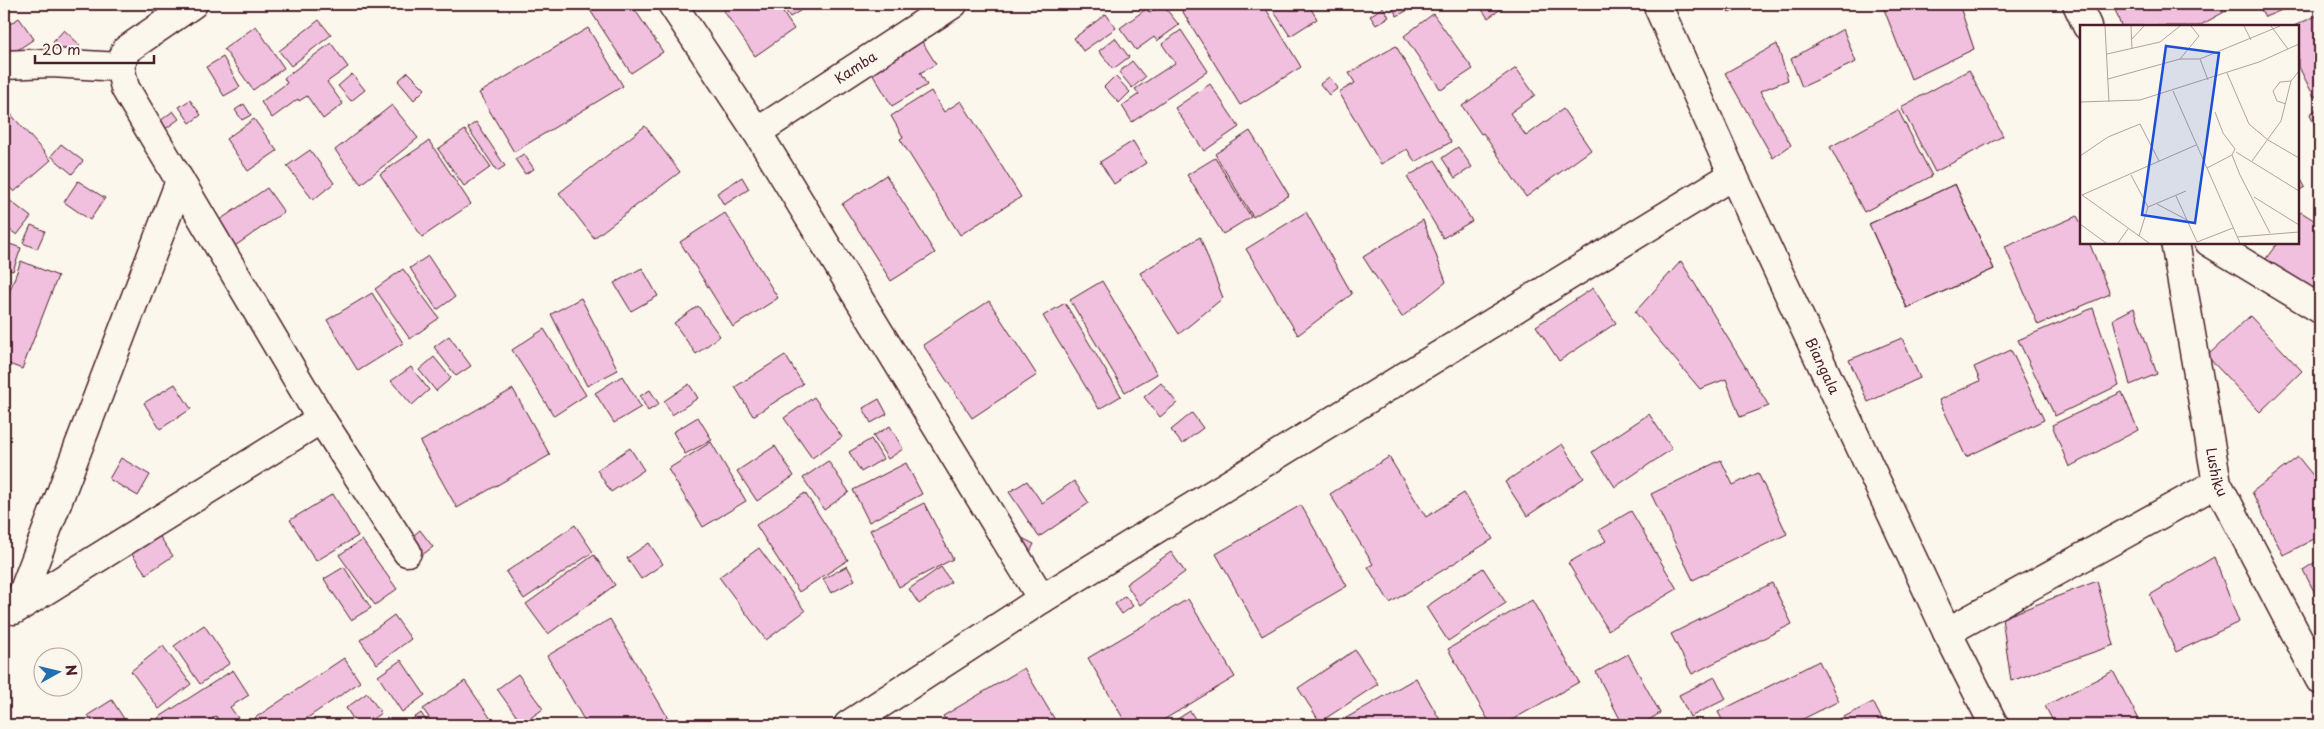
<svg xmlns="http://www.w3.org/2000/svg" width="2324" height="729" viewBox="0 0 2324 729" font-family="'Playpen Sans',sans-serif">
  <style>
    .building { fill: #f2c0df; stroke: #4a1f2b }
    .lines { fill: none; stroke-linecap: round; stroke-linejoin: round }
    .minor-casing { stroke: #4a1f2b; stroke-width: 31 }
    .minor { stroke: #fbf7ec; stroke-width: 28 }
    .labels { text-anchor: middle; stroke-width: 4; stroke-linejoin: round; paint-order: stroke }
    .street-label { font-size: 14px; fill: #4a1f2b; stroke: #fbf7ec }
    .inset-road { fill: none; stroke: #b4a19f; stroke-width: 1 }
    .view { fill: #1d4ed8; fill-opacity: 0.15; stroke: #1d4ed8; stroke-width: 2.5 }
    .inset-edge { fill: none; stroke: #4a1f2b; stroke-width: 2.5 }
  </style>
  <rect width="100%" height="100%" fill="#fbf7ec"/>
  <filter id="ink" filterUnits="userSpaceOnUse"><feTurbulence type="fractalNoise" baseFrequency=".02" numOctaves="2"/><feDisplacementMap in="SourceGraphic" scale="10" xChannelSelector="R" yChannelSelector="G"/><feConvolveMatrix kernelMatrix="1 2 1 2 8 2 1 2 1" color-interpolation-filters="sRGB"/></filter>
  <g filter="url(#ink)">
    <path class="building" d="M586,4H631L663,52L631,73Z
      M719,4H777L794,29L755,56Z
      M781,4H811L790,17Z
      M1162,4L1179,25L1157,41L1154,37L1136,50L1120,28L1146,9L1150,13Z
      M1178,4H1263L1301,67L1240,105Z
      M1269,4H1308L1317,19L1290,36Z
      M1390,4H1419L1397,16Z
      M1478,4H1508L1488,18Z
      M1724,4H1748L1729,13Z
      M1882,4H1959L1974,49L1911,79Z
      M2113,4H2231L2233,7L2199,26H2121Z
      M2258,4H2296L2265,17Z
      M1383,7L1389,17L1376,25L1370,16Z
      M1106,14L1116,28L1083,51L1074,38Z
      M1433,14L1473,69L1441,90L1404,36Z
      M2320,14V94L2314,97L2298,65V26H2294Z
      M19,18L34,39L4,59V28Z
      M319,20L331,35L291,66L279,51Z
      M256,26L284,68L253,90L224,49Z
      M588,28L623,86L514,152L479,93Z
      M1843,29L1856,62L1802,87L1791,59Z
      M64,30L80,45L69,57L53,42Z
      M1181,30L1208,71L1132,122L1122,106L1139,94L1135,89L1175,63L1162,44Z
      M1115,38L1129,57L1113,69L1099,51Z
      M921,40L936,64L920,73L927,85L892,106L871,71Z
      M331,43L348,67L327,82L343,104L323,119L307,96L299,101L298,99L272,118L261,102L287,83L284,78Z
      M1777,44L1788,80L1760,91L1791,145L1773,158L1725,73Z
      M1396,46L1451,142L1415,162L1407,149L1381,164L1339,92L1355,83L1349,73Z
      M223,57L240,87L224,96L206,67Z
      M1132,61L1145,77L1132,88L1119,72Z
      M1516,68L1535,95L1510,113L1526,136L1563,109L1591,150L1526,197L1483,133L1481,134L1462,106Z
      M1969,70L2003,136L1935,172L1901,107Z
      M408,72L425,89L414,100L398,81Z
      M352,74L365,90L351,101L338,86Z
      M1115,76L1130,92L1119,103L1104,87Z
      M1329,77L1338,88L1329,95L1320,84Z
      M1210,84L1239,127L1204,151L1175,108Z
      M931,91L944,112L961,101L1021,197L960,235L900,139L903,137L891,116Z
      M190,100L201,115L190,123L179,107Z
      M244,104L251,115L242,120L235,110Z
      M392,105L418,138L361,184L335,150Z
      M2320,107V137L2310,114Z
      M1898,110L1932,176L1864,212L1830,147Z
      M8,111L51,160L14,192L4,181V115Z
      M173,111L179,119L160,133L155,125Z
      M254,119L277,151L248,171L226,139Z
      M476,122L505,166L497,171L468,128Z
      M645,126L680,172L594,238L559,193Z
      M465,130L491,167L464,186L438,149Z
      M1250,131L1289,195L1253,217L1215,154Z
      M429,141L471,204L422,237L380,174Z
      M1133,141L1146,163L1114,184L1100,162Z
      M61,144L83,161L72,174L51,156Z
      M1458,147L1472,167L1455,178L1442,158Z
      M310,150L334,183L313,200L287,166Z
      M524,154L534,169L525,174L515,159Z
      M1215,158L1251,217L1223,234L1187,175Z
      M1435,160L1472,221L1443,238L1407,177Z
      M2298,174L2305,187L2298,191Z
      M886,175L935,253L891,281L842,204Z
      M742,177L749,189L724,205L717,193Z
      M78,181L105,198L90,220L64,202Z
      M1955,184L1994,269L1907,308L1869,224Z
      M1955,184L1994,269L1907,308L1869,224Z
      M267,188L284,212L232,248L215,223Z
      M4,196L31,217L17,235L4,226Z
      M1306,212L1352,294L1298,335L1246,249Z
      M2301,212L2320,224V301L2262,264L2278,242H2298V216Z
      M725,213L778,298L733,327L680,242Z
      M2077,216L2082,225V242H2089L2110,294L2038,325L2005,247Z
      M1423,220L1446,282L1402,317L1363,257Z
      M31,225L45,231L37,249L23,243Z
      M1200,237L1223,298L1179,334L1140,273Z
      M4,242L21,248L13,271L4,268Z
      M428,256L455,297L437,310L410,268Z
      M21,261L58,276L22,369L4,362V306Z
      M1681,261L1769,406L1740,417L1726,379L1700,389L1635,312Z
      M642,268L658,296L631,311L614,283Z
      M403,269L439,318L410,339L375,289Z
      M1102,281L1157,374L1125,392L1070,300Z
      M1593,288L1616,323L1559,361L1536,326Z
      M372,293L403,343L358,371L327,320Z
      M581,298L618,370L587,386L551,314Z
      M989,301L1037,375L972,418L923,345Z
      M1065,303L1121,396L1099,409L1043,316Z
      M698,306L720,336L696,354L674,323Z
      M2093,308L2119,385L2055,416L2018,340Z
      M2134,308L2157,374L2130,385L2113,319Z
      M2250,316L2302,371L2260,412L2207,356Z
      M544,329L586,395L554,416L512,350Z
      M449,336L471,366L456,376L434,347Z
      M1902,338L1920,378L1868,402L1849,360Z
      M2011,350L2044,420L1966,457L1939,400L1980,381L1974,367Z
      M785,355L803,384L753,416L735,387Z
      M434,357L451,378L436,391L419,370Z
      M411,367L429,390L412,405L391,381Z
      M622,376L641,407L614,423L595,393Z
      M1161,383L1177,403L1160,417L1144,397Z
      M175,384L191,409L160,429L144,403Z
      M689,384L698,398L672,415L664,401Z
      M513,389L550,455L457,508L420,442Z
      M650,390L659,404L648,411L640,396Z
      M2122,392L2138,430L2069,467L2052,425Z
      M814,397L842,437L812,458L784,418Z
      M879,399L887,414L871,423L863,408Z
      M1192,413L1203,428L1182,444L1171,430Z
      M1649,414L1672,449L1615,487L1592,452Z
      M698,417L712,440L685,454L673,432Z
      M890,426L903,449L888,459L873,436Z
      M871,439L883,459L861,472L849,452Z
      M711,442L746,501L703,527L668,469Z
      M1562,444L1584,478L1527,516L1505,482Z
      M775,446L794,476L757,501L737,471Z
      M630,448L644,470L611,492L597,470Z
      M1389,457L1426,517L1464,493L1493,539L1390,603L1368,567L1373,564L1330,494Z
      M2298,457L2320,484V536L2283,555L2252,492Z
      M121,458L150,475L138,496L109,479Z
      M1721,460L1733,485L1758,473L1787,534L1693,580L1651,494Z
      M828,461L849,492L824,510L803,478Z
      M906,463L922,494L869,522L853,490Z
      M1027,481L1042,503L1074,481L1089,503L1039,537L1009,492Z
      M4,493L9,495L4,514Z
      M805,493L848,560L799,592L756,525Z
      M333,494L358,536L316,561L290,520Z
      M924,503L953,559L899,587L870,530Z
      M1301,505L1347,586L1262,636L1216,554Z
      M1631,511L1677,589L1608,630L1568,563L1606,541L1599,530Z
      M575,525L593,552L524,599L506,572Z
      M420,530L433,547L422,555L409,539Z
      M158,534L173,556L146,574L131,553Z
      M1014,534L1034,544L1029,554Z
      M362,540L397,589L375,605L339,555Z
      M649,543L663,564L641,579L627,558Z
      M759,548L805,611L766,640L719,577Z
      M1171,552L1185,572L1140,605L1126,584Z
      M594,555L615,585L548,634L526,604Z
      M2214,557L2239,622L2176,652L2150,595Z
      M2320,559V603L2303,570Z
      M847,566L855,580L831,593L823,579Z
      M344,567L371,608L351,620L324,579Z
      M941,567L951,582L919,604L909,589Z
      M1483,568L1506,603L1448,641L1426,607Z
      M2097,581L2114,645L2011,681L2002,618Z
      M1772,583L1792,624L1692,674L1671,634Z
      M1125,596L1133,606L1122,614L1115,604Z
      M1188,599L1235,677L1155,725H1127L1088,658Z
      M1532,600L1579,682L1503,725H1491L1448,649Z
      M394,615L411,639L377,664L360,640Z
      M610,619L671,723L667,725H587L547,656Z
      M204,625L230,663L200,684L174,646Z
      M163,646L191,684L159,709L131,671Z
      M1355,650L1378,684L1320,722L1298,688Z
      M1628,654L1660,713L1641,725H1623L1596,672Z
      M344,658L360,682L297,725H260L255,718Z
      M401,660L425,695L402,712L378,676Z
      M1819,661L1839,701L1791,725H1725L1718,712Z
      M1024,668L1058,725H948L943,716Z
      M233,670L249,695L230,707L238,718L227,725H222L216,716L202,725H162L158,718Z
      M2113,671L2142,725H2055L2045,706Z
      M518,674L543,709L522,724L497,689Z
      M1715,677L1726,699L1690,717L1679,695Z
      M1416,678L1443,725H1334Z
      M465,681L495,725H434L423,709Z
      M367,693L381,713L364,725H357L346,708Z
      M112,700L128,725H95L88,715Z
      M1873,702L1885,725H1838L1836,721Z
      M1190,711L1199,725H1168Z
      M421,713L429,725H404Z
      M79,719L84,725H69Z"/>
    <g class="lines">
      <defs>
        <g id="minor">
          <path d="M193,4L126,50L120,67L125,88L321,419L407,552"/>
          <path d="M672,4L757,132L1042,599"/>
          <path id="s1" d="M1657,4L1733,175L1947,632L1994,725"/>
          <path d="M2077,4L2087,26"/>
          <path d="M4,65L51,63L120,67"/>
          <path id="s2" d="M757,132L953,4"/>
          <path id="s3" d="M2175,242L2217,483L2320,680"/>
          <path d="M2209,242L2320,309"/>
          <path d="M17,608L180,181"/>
          <path d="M14,610L321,419"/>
          <path d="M1947,632L2217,483"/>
          <path d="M848,725L1042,599L1733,175"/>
        </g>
      </defs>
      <use href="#minor" class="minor-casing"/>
      <use href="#minor" class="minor"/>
    </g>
  </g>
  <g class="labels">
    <g class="street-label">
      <text dy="5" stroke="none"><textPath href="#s2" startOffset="118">Kamba</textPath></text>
      <text dy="5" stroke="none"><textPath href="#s1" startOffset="398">Biangala</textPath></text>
      <text dy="5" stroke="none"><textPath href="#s3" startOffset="234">Lushiku</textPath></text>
    </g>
  </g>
  <g transform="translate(2080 25)">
    <rect width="219" height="219" fill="#fbf7ec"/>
    <path class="inset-road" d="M25,1L29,77M51,1L52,24M164,1L171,15M191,1L208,24M51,15L64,1M27,29L80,17L100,1M100,34L119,11L111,1M120,34L128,55M147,48L169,99L188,115L219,133M28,54L100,34H120L200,1M93,66L160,218M0,77L60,75L179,37L219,19M206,79L197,76L193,66L200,57L211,56M135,87L143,108L155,124L152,130L160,150L190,208M156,127L219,166M0,131L28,112L60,99L79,136M172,136L201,96L211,56L219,46M127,143L152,130M51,150L68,182L106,166M2,170L116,120M2,170L69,218M96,171L117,217L153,203M174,172L219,200M77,179L107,195M0,199L26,218M59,211L68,182M157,212L219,207M38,218L48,204"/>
    <path class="view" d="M86,21L139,28L115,198L62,190Z"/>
    <rect width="219" height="219" class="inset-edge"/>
  </g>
  <rect width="2324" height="729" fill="none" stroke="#fbf7ec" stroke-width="20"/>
  <rect x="10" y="10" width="2304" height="709" fill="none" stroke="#4a1f2b" stroke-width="2" filter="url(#ink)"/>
  <g transform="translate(58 672) rotate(82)"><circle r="24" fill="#fbf7ec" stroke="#b4a19f"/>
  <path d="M0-4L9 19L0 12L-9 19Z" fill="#1f6fb2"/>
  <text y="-8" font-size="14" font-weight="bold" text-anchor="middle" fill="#4a1f2b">N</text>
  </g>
  <path d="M35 55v8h119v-8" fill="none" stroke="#4a1f2b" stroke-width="2.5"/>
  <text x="42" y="55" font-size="15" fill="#4a1f2b" stroke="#fbf7ec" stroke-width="4" paint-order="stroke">20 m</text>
</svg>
